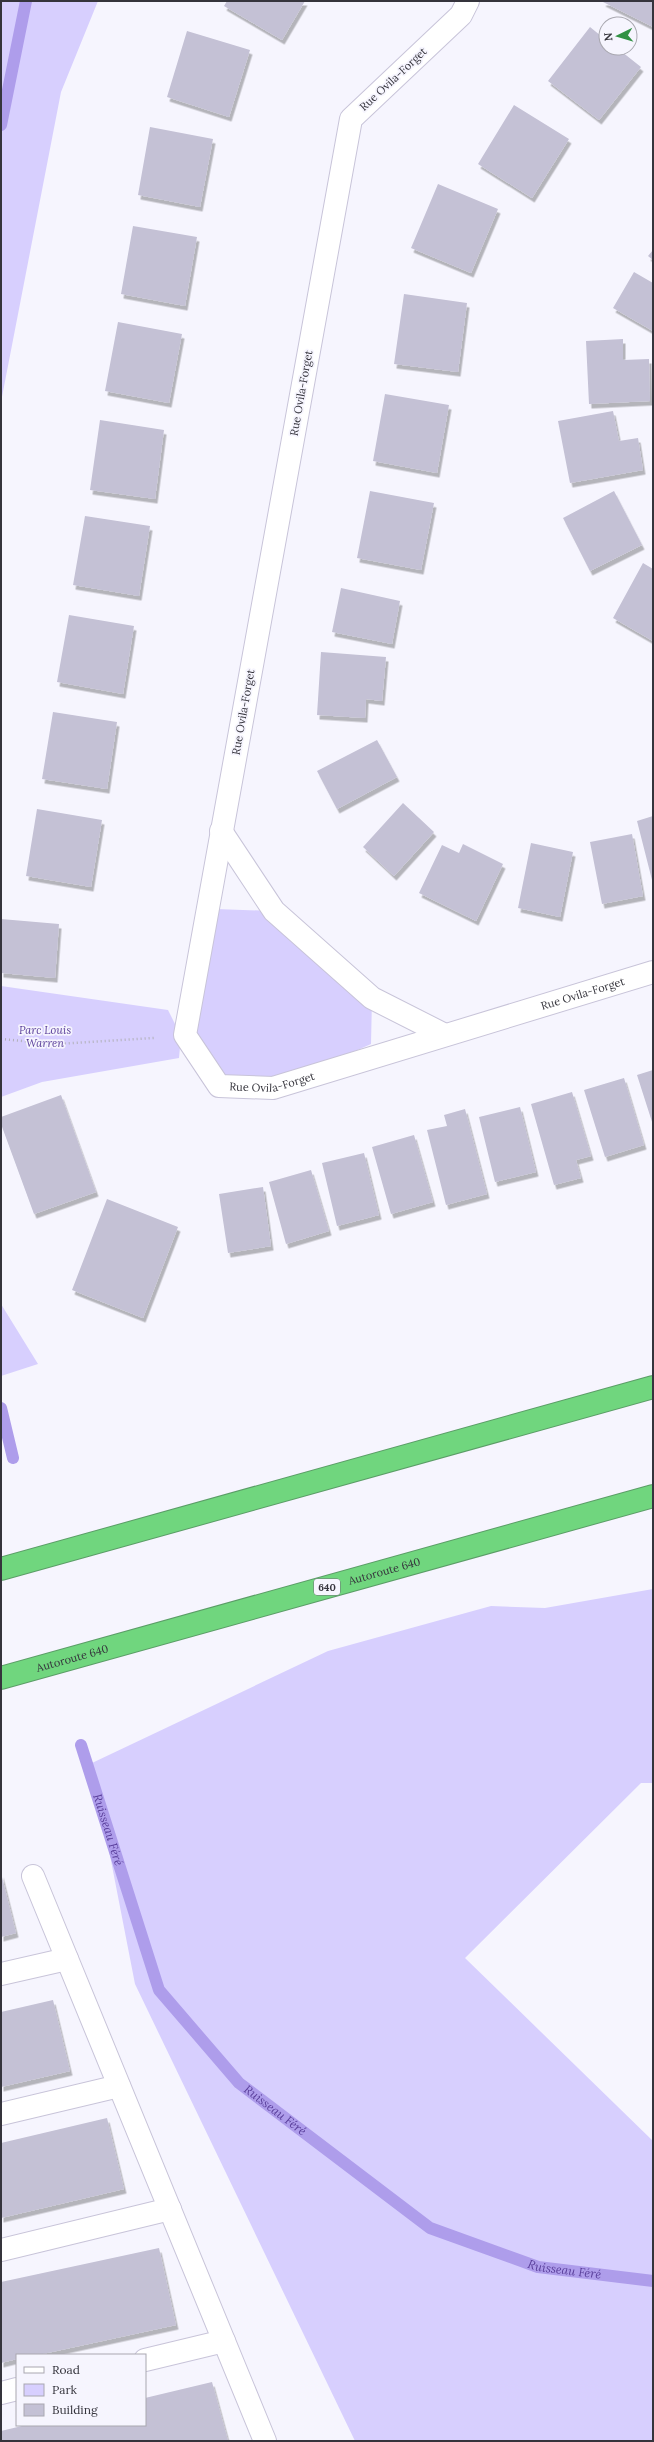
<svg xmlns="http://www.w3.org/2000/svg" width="654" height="2442" viewBox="0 0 654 2442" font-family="Lora,serif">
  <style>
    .green { fill: #d7cffe }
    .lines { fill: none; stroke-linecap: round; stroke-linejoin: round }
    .stream { stroke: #ae9deb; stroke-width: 12 }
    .building { fill: #c4c1d5; filter: url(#shadow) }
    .minor-casing { stroke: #c8c4d9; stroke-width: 24 }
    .highway-casing { stroke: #5b9d67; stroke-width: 24 }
    .path { stroke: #b1b0b9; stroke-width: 2.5; stroke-dasharray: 1 3; stroke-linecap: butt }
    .minor { stroke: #fff; stroke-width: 22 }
    .highway { stroke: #70d67e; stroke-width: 22 }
    .labels { text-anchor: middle; stroke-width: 3.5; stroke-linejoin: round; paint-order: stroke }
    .shield { fill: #f6f5fe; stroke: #6f6e76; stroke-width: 1 }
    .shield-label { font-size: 10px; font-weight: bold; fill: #35343c }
    .street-label { font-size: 11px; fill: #35343c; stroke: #f6f5fe }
    .park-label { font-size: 11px; font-style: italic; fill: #5a3f9a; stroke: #f6f5fe }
    .water-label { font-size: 12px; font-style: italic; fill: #5a3f9b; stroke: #f6f5fe }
  </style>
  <defs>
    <filter id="shadow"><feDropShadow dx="2.5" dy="4.5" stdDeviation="0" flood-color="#0004"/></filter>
  </defs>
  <rect width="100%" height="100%" fill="#f6f5fe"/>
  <path class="green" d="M1,1H98L61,92L1,402Z
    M216,909L274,911L372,998L371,1044L273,1088L219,1086L185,1035Z
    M1,986L168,1010L181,1036L179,1058L42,1082L1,1097Z
    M1,1304L38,1364L1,1376Z
    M653,1589V1783H641L465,1958L653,2141V2441H355L135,1984L92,1763L328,1651L491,1606L545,1608Z"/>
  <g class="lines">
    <g class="stream">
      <path d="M1,125L26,1"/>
      <path d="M1,1408L13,1458"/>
      <path id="s1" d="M81,1745L159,1990L239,2083L430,2228L538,2267L653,2281"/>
    </g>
  </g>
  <path class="building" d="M227,1H305L282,40L224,6Z
    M604,1H653V27L603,2Z
    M590,27L606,40V48H617L641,67L599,120L548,81Z
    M187,31L250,50L229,117L167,97Z
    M514,105L569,139L532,198L478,164Z
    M150,127L213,139L200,207L138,195Z
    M438,184L498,209L471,273L411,248Z
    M133,226L197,237L185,306L121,294Z
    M653,250V260L648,256Z
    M634,272L653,283V331L613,308Z
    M404,294L467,303L458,372L394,364Z
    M118,322L182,334L169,403L105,391Z
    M623,339V360L649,359L650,401L589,404L586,341Z
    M385,394L449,405L437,473L373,461Z
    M613,411L619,441L638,438L643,470L570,483L558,421Z
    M100,420L164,430L155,499L90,490Z
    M370,491L434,503L421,570L357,558Z
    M614,491L642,545L590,571L563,518Z
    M85,516L150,526L139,596L73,585Z
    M643,563L653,569V641L613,618Z
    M341,588L400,601L392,644L332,632Z
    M69,615L134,626L123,694L57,682Z
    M321,652L386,657L382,701L366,699L365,718L317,715Z
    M53,712L117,722L107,789L42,779Z
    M377,740L397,777L337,809L317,771Z
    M403,803L434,832L394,876L363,847Z
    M37,809L102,820L91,887L26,876Z
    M653,816V880H652L637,821Z
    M632,834L643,896L602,904L590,842Z
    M531,843L573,852L560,917L518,908Z
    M463,844L503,864L476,921L419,893L442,845L459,853Z
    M1,919L59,924L55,978L1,973Z
    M653,1070V1125L637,1075Z
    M624,1078L644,1145L605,1157L584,1090Z
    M572,1092L591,1156L576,1160L581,1178L554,1185L531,1104Z
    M61,1095L96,1192L34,1214L1,1124V1117Z
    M520,1107L536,1172L495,1182L479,1117Z
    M465,1109L487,1194L446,1205L427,1130L447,1126L444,1115Z
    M414,1135L433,1202L391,1214L372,1147Z
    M364,1153L379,1215L337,1226L322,1163Z
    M311,1170L329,1231L286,1244L269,1182Z
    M263,1187L271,1246L228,1253L219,1194Z
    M107,1199L178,1227L143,1318L72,1290Z
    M1,1873L16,1933L1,1937Z
    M53,2000L70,2071L1,2087V2012Z
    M107,2118L124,2189L1,2218V2143Z
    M159,2248L176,2325L38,2355H17V2359L1,2363V2282Z
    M212,2382L228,2441H1V2431L26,2425H145V2398Z"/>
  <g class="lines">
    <defs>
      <g id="minor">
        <path id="s2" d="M468,1L461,15L351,119L185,1035L219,1086L273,1088L653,972"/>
        <path d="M221,831L274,911L372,998L443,1034"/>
        <path d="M33,1876L265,2441"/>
        <path d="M1,1974L67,1959"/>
        <path d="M1,2114L119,2086"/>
        <path d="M1,2250L170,2209"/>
        <path d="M145,2360L224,2341"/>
        <path d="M1,2393L17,2389"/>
      </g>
      <g id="highway">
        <path d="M1,1569L653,1387"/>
        <path id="s3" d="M1,1678L653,1496"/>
      </g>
    </defs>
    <use href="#minor" class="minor-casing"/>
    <use href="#highway" class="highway-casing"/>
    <path class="path" d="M1,1039L56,1044L154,1038"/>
    <use href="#minor" class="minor"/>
    <use href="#highway" class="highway"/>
  </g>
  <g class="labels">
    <rect class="shield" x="314" y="1579" width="26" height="16" rx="3"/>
    <g class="shield-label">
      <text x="327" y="1591">640</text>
    </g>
    <g class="street-label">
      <text transform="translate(393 79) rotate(-43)" y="4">Rue Ovila-Forget</text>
      <text transform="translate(301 393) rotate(-80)" y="4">Rue Ovila-Forget</text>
      <text transform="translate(243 712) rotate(-80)" y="4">Rue Ovila-Forget</text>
      <text dy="4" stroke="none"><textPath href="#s2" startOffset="1537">Rue Ovila-Forget</textPath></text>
      <text dy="4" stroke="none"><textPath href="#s2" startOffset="1213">Rue Ovila-Forget</textPath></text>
      <text dy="4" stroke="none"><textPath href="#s3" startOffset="398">Autoroute 640</textPath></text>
      <text dy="4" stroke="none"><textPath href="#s3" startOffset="74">Autoroute 640</textPath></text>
    </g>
    <g class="park-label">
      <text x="45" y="1034">Parc Louis<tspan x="45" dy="13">Warren</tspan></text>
    </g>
    <g class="water-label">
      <text dy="4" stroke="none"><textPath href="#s1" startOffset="89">Ruisseau Féré</textPath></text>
      <text dy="4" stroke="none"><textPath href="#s1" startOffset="425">Ruisseau Féré</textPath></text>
      <text dy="4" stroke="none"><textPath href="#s1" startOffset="761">Ruisseau Féré</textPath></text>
    </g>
  </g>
  <rect width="654" height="2442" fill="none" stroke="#35343c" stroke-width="4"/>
  <rect x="16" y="2354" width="130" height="72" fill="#f6f5fe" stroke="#a9a8b0"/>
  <rect x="24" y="2367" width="20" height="6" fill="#ffffff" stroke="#a9a8b0"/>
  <text x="52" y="2374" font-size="12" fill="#35343c">Road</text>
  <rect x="24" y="2384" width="20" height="12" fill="#d7cffe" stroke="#a9a8b0"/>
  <text x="52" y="2394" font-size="12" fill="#35343c">Park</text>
  <rect x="24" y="2404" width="20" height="12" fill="#c4c1d5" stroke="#a9a8b0"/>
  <text x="52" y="2414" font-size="12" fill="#35343c">Building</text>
  <g transform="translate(618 36) rotate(265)"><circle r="19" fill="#f6f5fe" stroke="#a9a8b0"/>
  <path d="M0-3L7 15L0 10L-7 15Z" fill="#319144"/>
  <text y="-6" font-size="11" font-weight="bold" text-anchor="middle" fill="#35343c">N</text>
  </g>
</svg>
